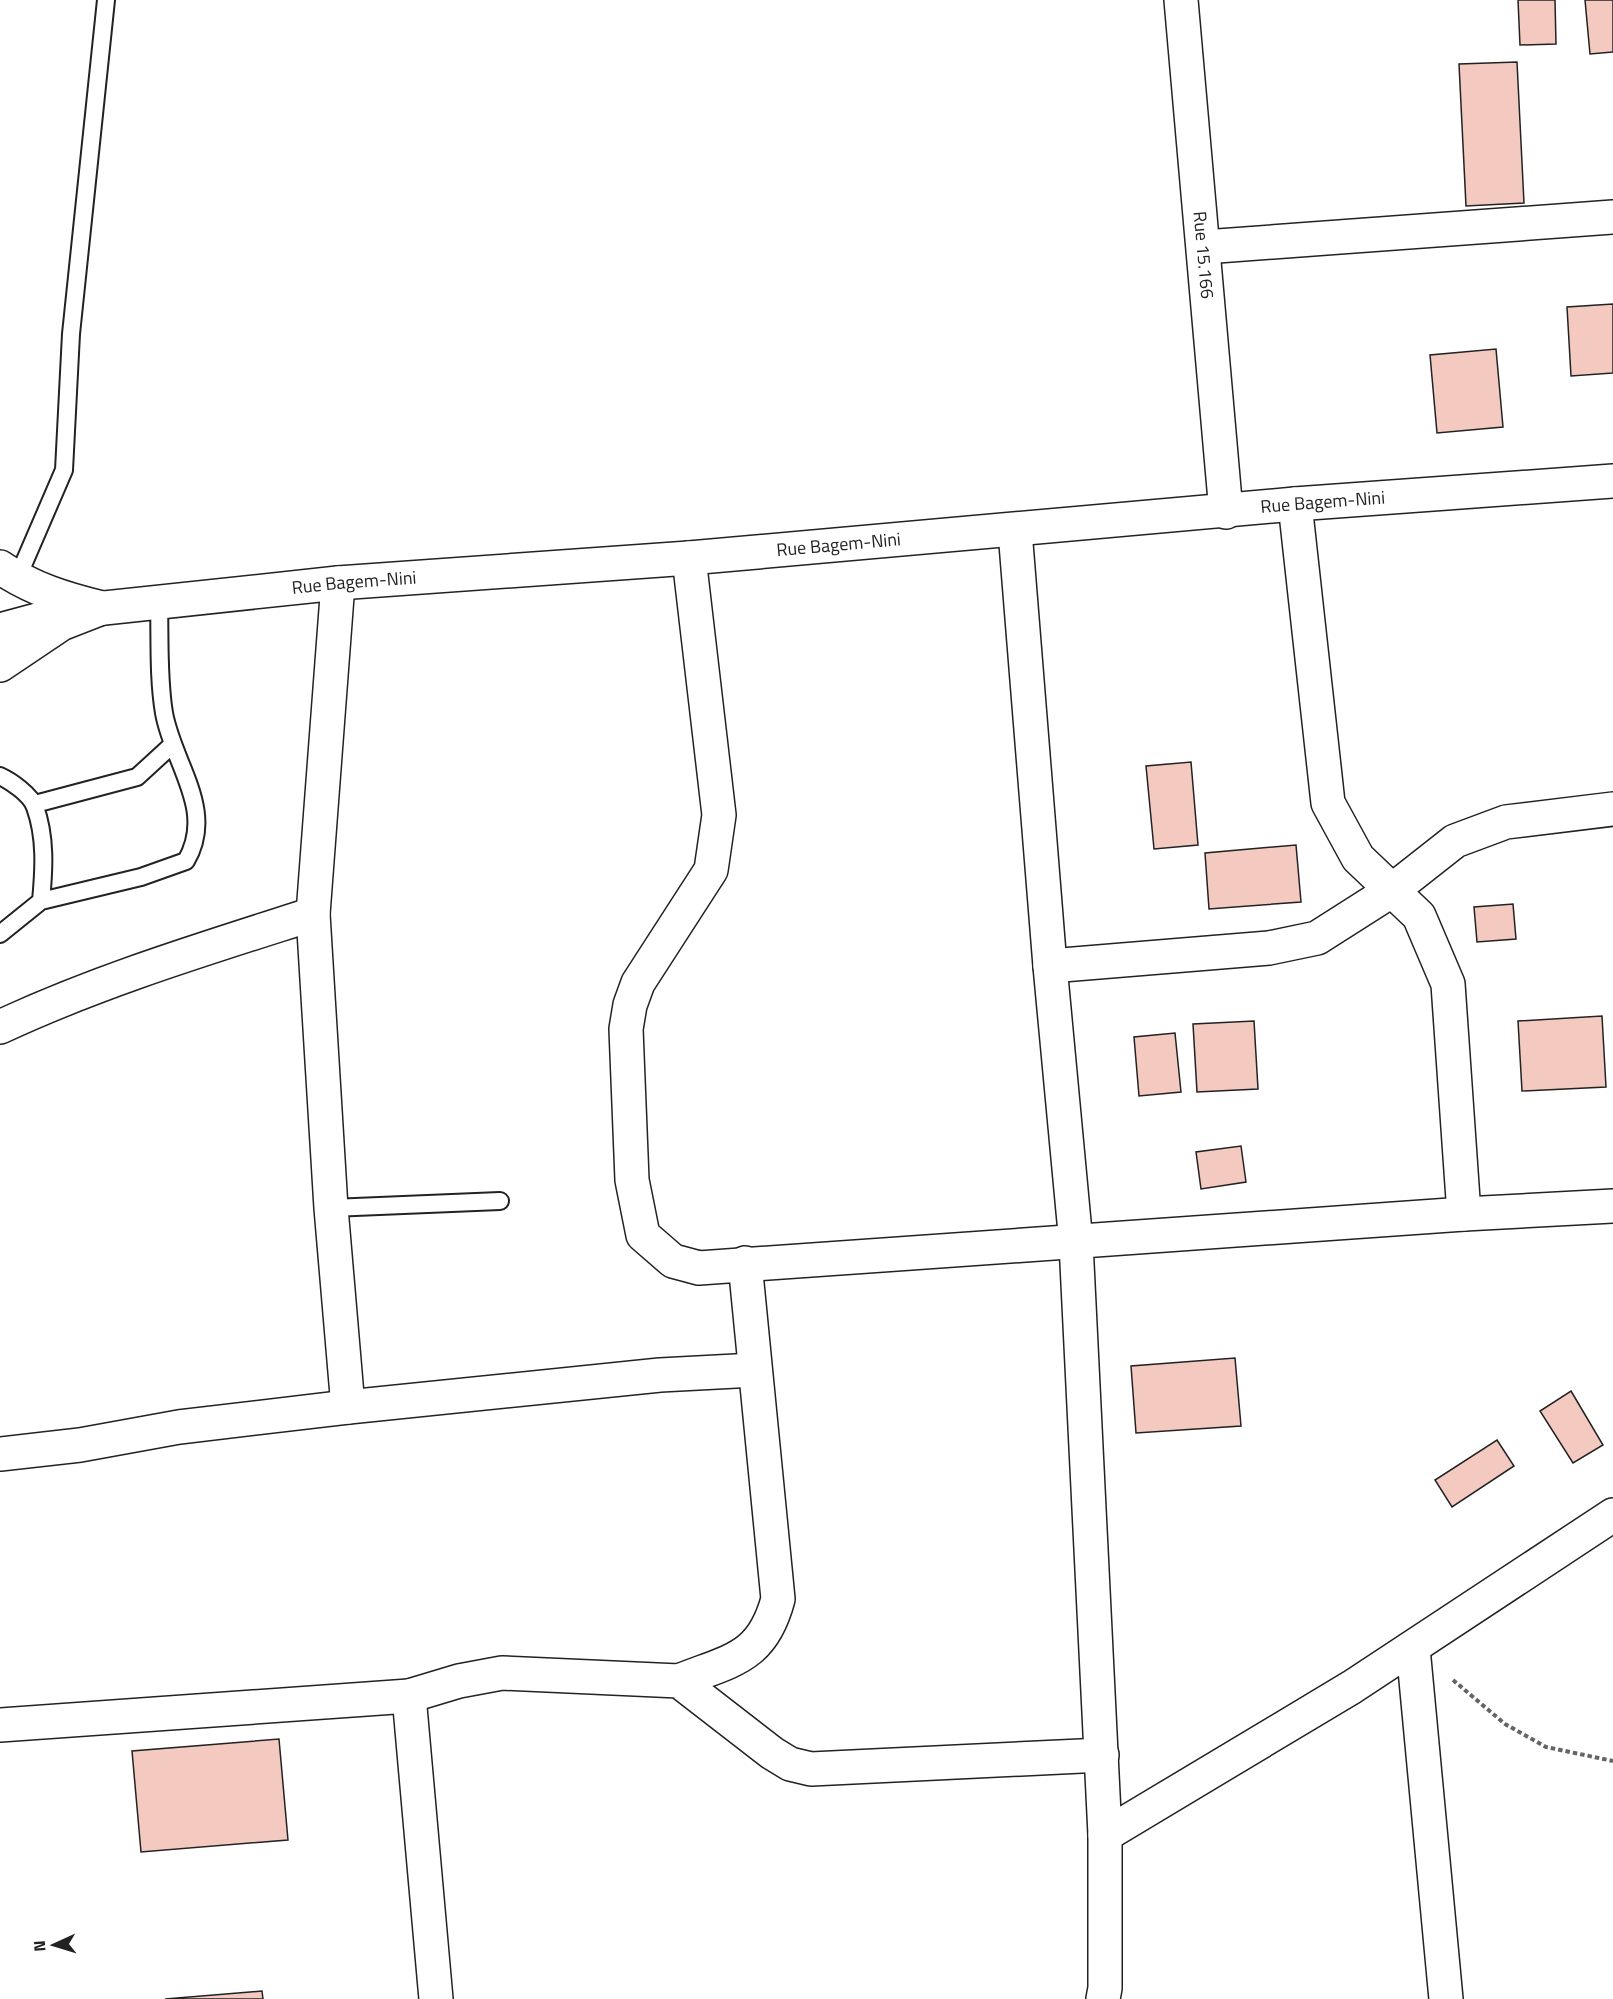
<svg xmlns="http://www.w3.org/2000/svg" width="1613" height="1999" viewBox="0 0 1613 1999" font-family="'Titillium Web',sans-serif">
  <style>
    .building { fill: #f3c9c0; stroke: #222; stroke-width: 1.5 }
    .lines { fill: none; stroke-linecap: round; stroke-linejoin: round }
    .lane-casing { stroke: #222; stroke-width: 20 }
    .street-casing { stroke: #222; stroke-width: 36 }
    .secondary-casing { stroke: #222; stroke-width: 36 }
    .highway-casing { stroke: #222; stroke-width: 36 }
    .path { stroke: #646464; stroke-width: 4; stroke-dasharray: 4.5 3; stroke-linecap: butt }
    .lane { stroke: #fff; stroke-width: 16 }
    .street { stroke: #fff; stroke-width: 33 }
    .secondary { stroke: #fff; stroke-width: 33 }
    .highway { stroke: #fff; stroke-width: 33 }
    .labels { text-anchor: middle; stroke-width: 4.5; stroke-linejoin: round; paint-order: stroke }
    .street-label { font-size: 18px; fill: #222; stroke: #fff }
  </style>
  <rect width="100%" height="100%" fill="#fff"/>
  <path class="building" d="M1518,0H1555L1556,44L1520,45Z
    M1585,0H1613V52L1590,54Z
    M1517,62L1524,203L1466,206L1459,64Z
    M1613,304V373L1571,376L1567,307Z
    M1496,349L1503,427L1437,433L1430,355Z
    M1191,762L1198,845L1154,849L1146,766Z
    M1296,845L1301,902L1209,909L1205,853Z
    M1513,904L1516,939L1477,942L1474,907Z
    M1602,1016L1606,1087L1522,1091L1518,1021Z
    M1254,1021L1258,1089L1197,1092L1193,1024Z
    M1175,1033L1181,1092L1139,1096L1134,1037Z
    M1241,1146L1246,1182L1201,1189L1196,1152Z
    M1235,1358L1241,1426L1136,1433L1131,1366Z
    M1571,1391L1603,1445L1573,1463L1540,1411Z
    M1497,1440L1514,1466L1452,1507L1435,1480Z
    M279,1739L288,1840L141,1852L132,1751Z
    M262,1991L263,1999H165Z"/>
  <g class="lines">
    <defs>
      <path id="lane" d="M17,579L64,470L71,334L106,0
        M0,776C11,781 31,795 35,807C46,837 44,870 41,901L0,934
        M35,804L137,777L172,745
        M41,901L141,877L186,861C216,810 173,764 164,713C158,677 160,638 159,602
        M331,1208L500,1201"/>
      <g id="street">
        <path id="s1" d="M1181,0L1226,512"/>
        <path d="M1204,247L1613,217"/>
        <path d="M1295,504L1328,803L1358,858L1419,916L1448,984L1464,1214"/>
        <path d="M1015,531L1050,966L1076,1243L1105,1835V1988L1103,1999"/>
        <path d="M689,558L719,815L711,870L638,983L630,1005L626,1029L632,1180L643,1235L673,1261L699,1268L1464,1214L1613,1206"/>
        <path d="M338,583L313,914L331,1208L348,1407"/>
        <path d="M1050,966L1269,948L1317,938L1394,889L1455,841L1506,822L1613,809"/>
        <path d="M0,1027C101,980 207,948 313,914"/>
        <path d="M0,1454L80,1445L179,1427L348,1407L660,1375L755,1370"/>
        <path d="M1413,1648L1446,1999"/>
        <path d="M679,1681C731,1660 762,1659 778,1599L745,1263"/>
        <path d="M409,1696L436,1999"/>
        <path d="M0,1725L409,1696L459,1681L502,1673L679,1681L772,1753L790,1764L811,1769L1102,1755"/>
        <path d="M1105,1835L1352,1687L1613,1515"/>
      </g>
      <g id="secondary">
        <path id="s2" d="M0,630L67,612L338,583L689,558L1295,504L1613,481"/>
      </g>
      <path id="highway" d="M0,567C32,589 65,599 102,608
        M0,665L61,624L102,608"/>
    </defs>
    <use href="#lane" class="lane-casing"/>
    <use href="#street" class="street-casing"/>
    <use href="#secondary" class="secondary-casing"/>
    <use href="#highway" class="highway-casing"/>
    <path class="path" d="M1453,1680L1505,1724L1546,1747L1613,1761"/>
    <use href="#lane" class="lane"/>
    <use href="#street" class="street"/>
    <use href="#secondary" class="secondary"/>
    <use href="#highway" class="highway"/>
  </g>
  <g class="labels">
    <g class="street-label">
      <text dy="6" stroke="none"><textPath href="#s1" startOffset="256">Rue 15.166</textPath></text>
      <text dy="6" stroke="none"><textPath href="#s2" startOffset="1330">Rue Bagem-Nini</textPath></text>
      <text dy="6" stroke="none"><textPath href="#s2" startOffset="844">Rue Bagem-Nini</textPath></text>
      <text dy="6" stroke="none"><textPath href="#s2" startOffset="358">Rue Bagem-Nini</textPath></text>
    </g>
  </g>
  <g transform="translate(54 1945) rotate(266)" stroke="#ffffff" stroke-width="4.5" paint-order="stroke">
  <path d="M0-4.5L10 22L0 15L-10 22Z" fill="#222222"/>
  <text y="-9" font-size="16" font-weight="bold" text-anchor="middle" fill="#222222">N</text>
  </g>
</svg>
